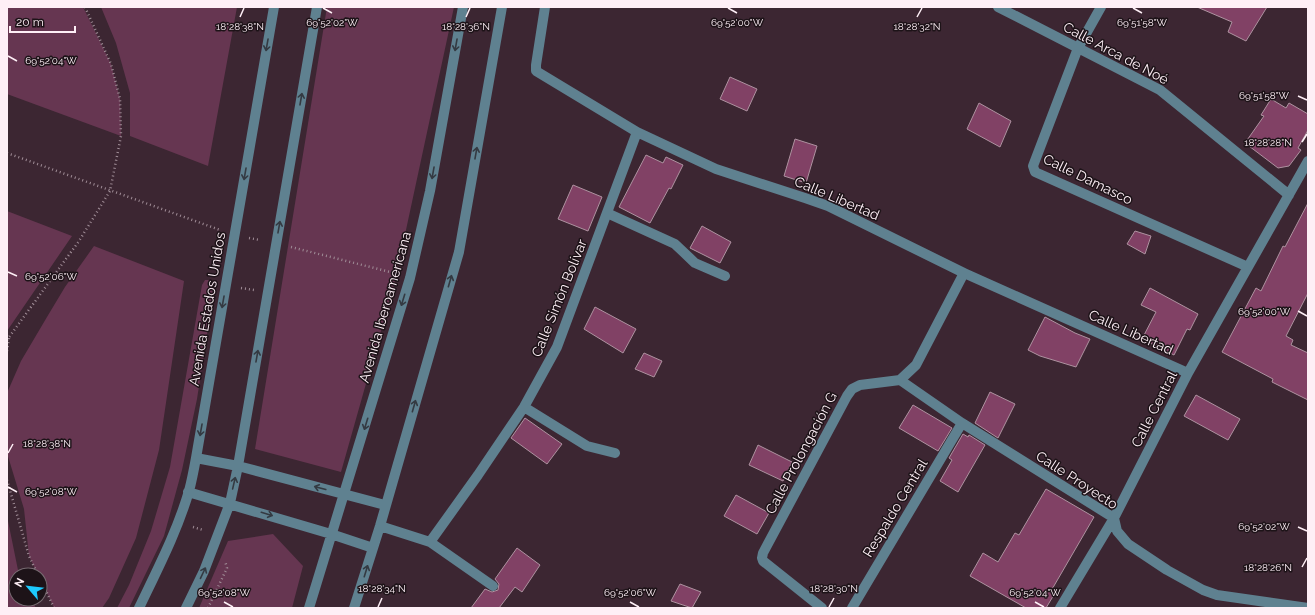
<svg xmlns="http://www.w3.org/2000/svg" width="1315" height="615" viewBox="0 0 1315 615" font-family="Raleway,sans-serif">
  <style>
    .green { fill: #663651 }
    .building { fill: #814165; stroke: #ae92a0 }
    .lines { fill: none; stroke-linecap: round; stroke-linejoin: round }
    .path { stroke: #a08d97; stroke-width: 2.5; stroke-dasharray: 1 3; stroke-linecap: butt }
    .minor { stroke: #5f8190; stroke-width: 10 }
    .oneway { stroke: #343a42 }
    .ticks { fill: none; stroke: #feeff6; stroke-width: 1.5 }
    .labels { text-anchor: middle; stroke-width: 3; stroke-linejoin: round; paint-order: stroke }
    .street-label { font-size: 14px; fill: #feeff6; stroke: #1d1318 }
    .ticks-label { font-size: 10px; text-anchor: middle; fill: #feeff6; stroke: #1d1318; stroke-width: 3; stroke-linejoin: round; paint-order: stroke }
  </style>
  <rect width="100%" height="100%" fill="#3c2632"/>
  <path class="green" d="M7,7H83L111,64L120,99L121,136L7,94Z
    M101,7H237L208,166L130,136V93L116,43Z
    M327,7H454L395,281L341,472L255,449Z
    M7,211L72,236L7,331Z
    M94,246L184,281L159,450L136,538L109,598L102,608H54L40,578V575H38L29,556L24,509L7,453V393L21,361L47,317L65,287Z
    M205,280H211L213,286L212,302L197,399L182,470L164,536L129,608H117L129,585L151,531L170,467L202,285Z
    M7,516L19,575H16V599H31L36,608H7Z
    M273,534L303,566L292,608H199L228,541Z"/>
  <path class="building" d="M1197,7H1267L1246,41L1228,32L1232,22Z
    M730,77L757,89L747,111L720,99Z
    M1271,99L1286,108L1289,103L1308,114V130L1298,148L1301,150L1289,166L1278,168L1245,143L1264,116L1261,115Z
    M979,103L1011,121L1000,147L967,129Z
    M795,139L817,146L806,183L784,176Z
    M646,155L663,163L666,157L683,165L671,189L669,188L650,223L619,207Z
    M573,185L602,197L588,231L558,219Z
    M1308,203V293L1286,336L1293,340L1291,345L1308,353V400L1272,382L1273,379L1222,352L1256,288L1261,291L1283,246L1285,247Z
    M702,226L731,242L720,263L690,248Z
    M1135,231L1151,236L1145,254L1127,244Z
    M1150,288L1198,314L1190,330L1187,329L1174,355L1142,339L1156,312L1141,305Z
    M595,307L636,329L623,353L584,329Z
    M1045,317L1075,333L1090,339L1076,367L1040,356L1028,350Z
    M644,353L662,361L654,377L635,369Z
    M990,392L1015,404L998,438L975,423Z
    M1196,395L1240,419L1228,440L1184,416Z
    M913,405L952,428L938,451L899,428Z
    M525,418L562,444L547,464L511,438Z
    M963,434L968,437L969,435L985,445L958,492L940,481L952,460L949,458Z
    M758,445L792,462L783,481L749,465Z
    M1046,489L1094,517L1051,591L1055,593L1046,608H1026L970,576L983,553L998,562L1015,533L1019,535Z
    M736,495L769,513L757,534L724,516Z
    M517,548L540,565L522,592L515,587L499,608H471L485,589L492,592L498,590L499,584L495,579Z
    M680,584L701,592L692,608L671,601Z"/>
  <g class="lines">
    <path class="path" d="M7,153L220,230
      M249,238L260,240
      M291,247L394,273
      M241,288L254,290
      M7,340L79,241L110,191L121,136L120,99L111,64L85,7
      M7,351L9,338
      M7,480L29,556L38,575
      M193,527L203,530
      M40,578L54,608
      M208,608L227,568L225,561"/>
    <path class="minor" d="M545,7L536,65V71L637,132L716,169L805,198L828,206L964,273L1188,373
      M998,7L1160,90L1289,195
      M1101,7L1078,48L1033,166L1035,172L1248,267
      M607,213L675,244L695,263L725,276
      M900,380L962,423L1114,518L1117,531L1128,544L1167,570L1203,590L1217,595L1308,608
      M524,407L587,446L615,453
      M196,458L238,466L385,505
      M188,492L331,534L373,548
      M380,526L430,542L493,586
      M430,542L478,475L524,407L557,347L637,132
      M139,608C157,570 177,532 189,491C192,480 194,469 196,458L274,7
      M186,608L204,571L230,503L238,466L317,7
      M309,608L410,278L430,191L463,7
      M354,608L380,526L459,252L502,7
      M822,608L763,561L762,558L763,553L847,396L852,389L860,385L900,380L916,365L964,273
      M852,608L962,423
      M1060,608L1114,518L1188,373L1308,161"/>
  </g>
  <defs><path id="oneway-shaft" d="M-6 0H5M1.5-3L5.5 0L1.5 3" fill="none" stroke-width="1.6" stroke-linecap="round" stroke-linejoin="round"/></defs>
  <g class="oneway">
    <use href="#oneway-shaft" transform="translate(267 45) rotate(100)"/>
    <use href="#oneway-shaft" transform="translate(456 45) rotate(100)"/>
    <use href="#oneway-shaft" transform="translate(301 99) rotate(-80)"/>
    <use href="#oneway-shaft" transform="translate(476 153) rotate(-80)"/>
    <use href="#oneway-shaft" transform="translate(433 173) rotate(100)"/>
    <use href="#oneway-shaft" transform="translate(245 174) rotate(100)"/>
    <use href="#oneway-shaft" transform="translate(279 227) rotate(-80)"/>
    <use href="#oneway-shaft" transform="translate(450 281) rotate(-74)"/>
    <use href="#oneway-shaft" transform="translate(403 300) rotate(107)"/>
    <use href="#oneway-shaft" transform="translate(223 302) rotate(100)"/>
    <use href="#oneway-shaft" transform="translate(257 356) rotate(-80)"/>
    <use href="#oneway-shaft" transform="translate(414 406) rotate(-74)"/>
    <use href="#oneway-shaft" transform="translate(366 424) rotate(107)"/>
    <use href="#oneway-shaft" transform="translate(201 430) rotate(100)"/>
    <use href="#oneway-shaft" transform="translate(234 483) rotate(-77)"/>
    <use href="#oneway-shaft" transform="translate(320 488) rotate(-165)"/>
    <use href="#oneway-shaft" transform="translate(267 514) rotate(17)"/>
    <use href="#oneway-shaft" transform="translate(366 571) rotate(-73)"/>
    <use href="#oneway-shaft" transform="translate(203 573) rotate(-65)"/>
  </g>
  <path class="ticks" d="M323,8L332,13M728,8L737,13M1133,8L1142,13M240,17L244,8M466,17L470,8M917,17L922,8M8,56L17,61M1298,96L1307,100M1302,142L1307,134M8,272L17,276M1298,311L1307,316M8,453L13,444M8,487L17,492M1298,527L1307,531M1302,567L1307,558M224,602L233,607M630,602L639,607M1035,602L1044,607M378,607L382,598M829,607L834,598"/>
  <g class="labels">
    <g class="street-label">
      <text transform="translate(1116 53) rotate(28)" y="5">Calle Arca de Noé</text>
      <text transform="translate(1088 179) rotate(26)" y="5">Calle Damasco</text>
      <text transform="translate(837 198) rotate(23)" y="5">Calle Libertad</text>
      <text transform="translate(559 298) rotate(-68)" y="5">Calle Simón Bolívar</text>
      <text transform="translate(385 307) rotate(-74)" y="5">Avenida Iberoamericana</text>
      <text transform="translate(207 309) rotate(-80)" y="5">Avenida Estados Unidos</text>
      <text transform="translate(1131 332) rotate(24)" y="5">Calle Libertad</text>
      <text transform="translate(1154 409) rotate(-63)" y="5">Calle Central</text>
      <text transform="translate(801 453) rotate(-62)" y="5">Calle Prolongación G</text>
      <text transform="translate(1077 480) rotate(33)" y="5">Calle Proyecto</text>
      <text transform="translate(895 508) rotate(-59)" y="5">Respaldo Central</text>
    </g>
  </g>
  <g class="ticks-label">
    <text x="332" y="26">69°52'02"W</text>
    <text x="737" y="26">69°52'00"W</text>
    <text x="1142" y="26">69°51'58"W</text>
    <text x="240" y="30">18°28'38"N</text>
    <text x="466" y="30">18°28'36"N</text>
    <text x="917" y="30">18°28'32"N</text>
    <text x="51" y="64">69°52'04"W</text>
    <text x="1264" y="99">69°51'58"W</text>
    <text x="1268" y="146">18°28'28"N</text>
    <text x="51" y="280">69°52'06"W</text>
    <text x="1264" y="315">69°52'00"W</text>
    <text x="47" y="447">18°28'38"N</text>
    <text x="51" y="495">69°52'08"W</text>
    <text x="1264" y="530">69°52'02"W</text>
    <text x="1268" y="571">18°28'26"N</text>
    <text x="382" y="592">18°28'34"N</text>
    <text x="834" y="592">18°28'30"N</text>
    <text x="224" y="596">69°52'08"W</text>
    <text x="630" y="596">69°52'06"W</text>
    <text x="1035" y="596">69°52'04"W</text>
  </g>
  <rect width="1315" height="615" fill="none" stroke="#feeff6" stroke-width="16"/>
  <g transform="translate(28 587) rotate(298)"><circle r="19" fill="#1d1318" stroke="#776b71"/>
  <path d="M0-3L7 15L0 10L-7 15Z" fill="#1dc9fd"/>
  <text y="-6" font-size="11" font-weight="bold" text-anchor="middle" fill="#feeff6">N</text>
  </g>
  <path d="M10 26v6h65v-6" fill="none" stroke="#feeff6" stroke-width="2"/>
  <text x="16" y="26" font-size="12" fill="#feeff6" stroke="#1d1318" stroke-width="3" paint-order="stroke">20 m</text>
</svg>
